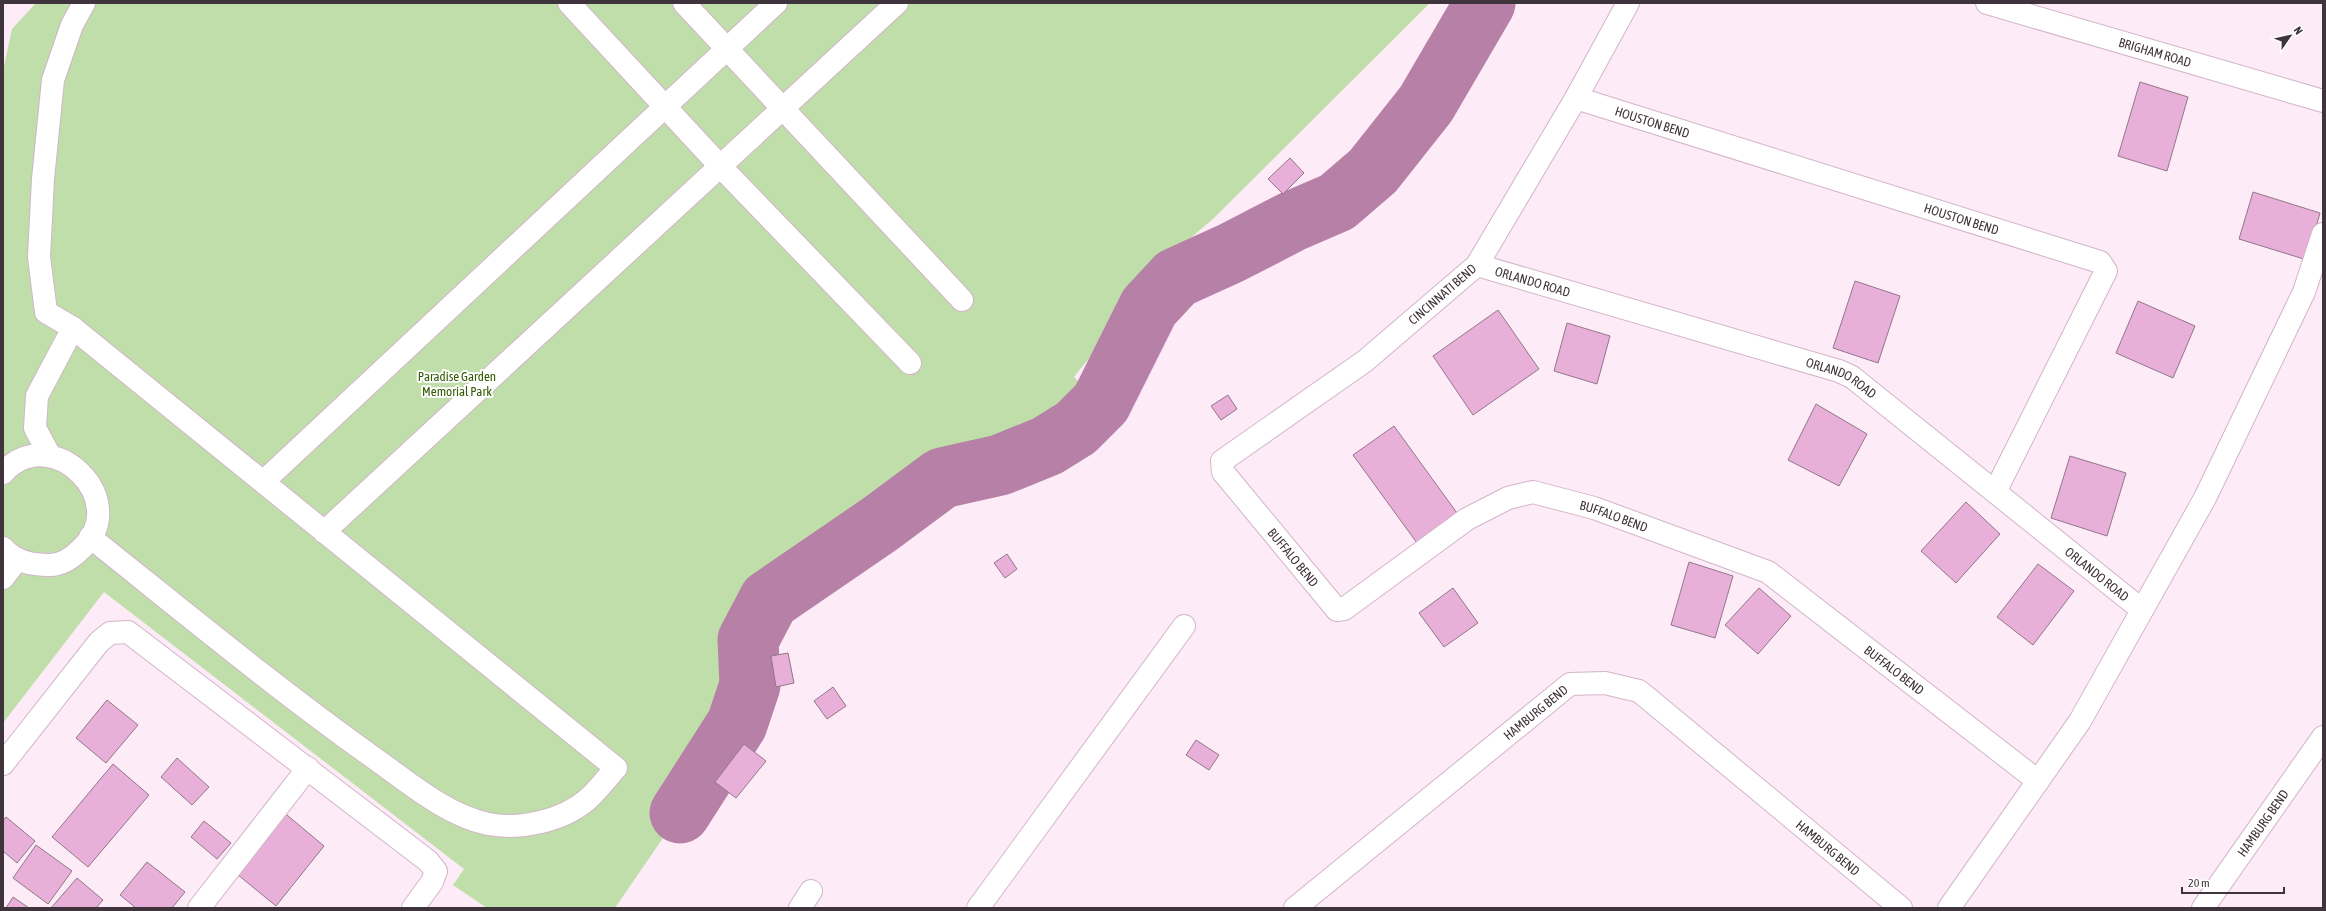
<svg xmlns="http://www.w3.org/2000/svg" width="2326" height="911" viewBox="0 0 2326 911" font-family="'Asap Condensed',sans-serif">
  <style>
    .green { fill: #c0dea9 }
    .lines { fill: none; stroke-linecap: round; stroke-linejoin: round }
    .river { stroke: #b680a7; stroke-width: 61 }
    .building { fill: #e8afd8; stroke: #92778a }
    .minor-casing { stroke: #d2b5c9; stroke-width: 24 }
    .minor { stroke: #fff; stroke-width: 22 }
    .labels { text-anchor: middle; stroke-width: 4; stroke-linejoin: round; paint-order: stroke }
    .street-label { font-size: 13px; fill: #40343c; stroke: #fefefe }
    .park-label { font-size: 13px; fill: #355a04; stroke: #fefefe }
  </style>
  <rect width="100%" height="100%" fill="#fdebf7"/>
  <path class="green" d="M36,3H1430L1215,217L1133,288L1099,346L1074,377L1101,403L1076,428L1047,446L1000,465L942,478L880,524L769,600L748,640L750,685L737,724L680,813L615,908H487L453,885L464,869L104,592L3,723V71L12,29Z"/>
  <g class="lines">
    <path class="river" d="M680,813L737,724L750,685L748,640L769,600L880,524L942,478L1000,465L1047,446L1076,428L1101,403L1149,307L1176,278L1231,253L1293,221L1337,202L1373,171L1426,104L1485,3"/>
  </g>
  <path class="building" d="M2140,82L2188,97L2167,171L2118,156Z
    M1290,158L1304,173L1283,194L1268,179Z
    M2253,192L2320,213L2307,260L2239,239Z
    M1855,281L1900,296L1878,363L1833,348Z
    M2138,301L2195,326L2173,378L2116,353Z
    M1498,310L1539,369L1473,415L1433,356Z
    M1567,323L1610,336L1597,384L1554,371Z
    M1228,395L1237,409L1221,420L1211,406Z
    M1816,404L1867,434L1839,486L1788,460Z
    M1394,426L1457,513L1417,543L1353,455Z
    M2070,456L2126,473L2107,536L2051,518Z
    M1966,502L2000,534L1956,583L1921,551Z
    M1007,554L1017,569L1005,578L994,563Z
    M1689,562L1733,576L1715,638L1671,625Z
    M2038,564L2074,591L2033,645L1997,617Z
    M1453,588L1478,623L1444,647L1419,613Z
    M1759,588L1791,616L1758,654L1725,625Z
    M788,653L794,683L776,687L771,656Z
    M833,687L846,706L827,719L814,701Z
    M107,700L138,725L106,763L76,738Z
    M1196,740L1219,755L1209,770L1186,755Z
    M744,744L766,761L736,798L715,782Z
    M177,758L209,787L192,805L161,777Z
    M113,764L149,795L88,867L52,837Z
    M281,810L324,846L276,906L232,870Z
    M6,817L35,841L17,863L3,851V821Z
    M204,821L231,843L217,859L191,837Z
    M36,845L72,871L48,904L13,878Z
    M147,862L185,892L172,908H136L120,895Z
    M77,878L103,900L96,908H51Z
    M13,897L29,908H6Z"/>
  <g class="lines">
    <defs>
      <g id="minor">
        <path d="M84,3L72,25L53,80L43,179L39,257L46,312L73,328L616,768C607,778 598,790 588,799C563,821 520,830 488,824C446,815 408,782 374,758C277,689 184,612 90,537"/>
        <path d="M569,3L720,166L910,363"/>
        <path d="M684,3L962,300"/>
        <path id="s1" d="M1628,3L1576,98L1477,265L1365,361L1222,461L1223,472L1337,610L1344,609L1467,519L1508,498L1533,492L1594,508L1768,572L2038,781"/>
        <path id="s2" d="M1987,3L2323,101"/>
        <path id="s3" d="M1576,98L2100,262L2106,271L1995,492"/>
        <path id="s4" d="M1477,265L1839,371L1852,377L2142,610"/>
        <path d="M50,456L35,428L37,396L73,328"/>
        <path d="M3,473C52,419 134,502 81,549C73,557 62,565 50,565C32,565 15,562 3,548"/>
        <path d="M263,482L776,3"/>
        <path d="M324,532L897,3"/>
        <path d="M3,578L17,560"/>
        <path d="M3,764L99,642L110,633L128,632L428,861L436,871L432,882L413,908"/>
        <path d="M199,908L308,768"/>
        <path d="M800,908L811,891"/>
        <path d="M978,908L1184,626"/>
        <path id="s5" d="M1295,908L1570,684L1605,683L1639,691L1901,908"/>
        <path d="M1949,908L2080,721L2205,498L2304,292L2323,234"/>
        <path id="s6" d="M2203,908L2323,737"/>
      </g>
    </defs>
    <use href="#minor" class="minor-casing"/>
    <use href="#minor" class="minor"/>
  </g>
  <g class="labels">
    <g class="street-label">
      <text dy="5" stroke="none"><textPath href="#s2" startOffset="175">BRIGHAM ROAD</textPath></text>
      <text dy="5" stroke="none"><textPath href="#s3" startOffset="80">HOUSTON BEND</textPath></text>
      <text dy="5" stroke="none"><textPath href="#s3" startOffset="404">HOUSTON BEND</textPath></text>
      <text dy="5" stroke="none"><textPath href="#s4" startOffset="58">ORLANDO ROAD</textPath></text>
      <text transform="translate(1442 294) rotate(-41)" y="5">CINCINNATI BEND</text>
      <text dy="5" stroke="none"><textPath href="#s4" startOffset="382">ORLANDO ROAD</textPath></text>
      <text dy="5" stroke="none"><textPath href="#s1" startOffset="1130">BUFFALO BEND</textPath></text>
      <text dy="5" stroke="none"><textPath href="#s1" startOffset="746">BUFFALO BEND</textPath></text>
      <text dy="5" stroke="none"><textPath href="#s4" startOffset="706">ORLANDO ROAD</textPath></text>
      <text dy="5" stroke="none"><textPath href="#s1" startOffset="1454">BUFFALO BEND</textPath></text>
      <text dy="5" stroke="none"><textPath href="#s5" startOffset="310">HAMBURG BEND</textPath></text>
      <text dy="5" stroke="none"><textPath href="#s6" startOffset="104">HAMBURG BEND</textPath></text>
      <text dy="5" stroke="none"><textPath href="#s5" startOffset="670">HAMBURG BEND</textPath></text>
    </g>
    <g class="park-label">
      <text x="457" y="381">Paradise Garden<tspan x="457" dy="15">Memorial Park</tspan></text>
    </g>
  </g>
  <rect width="2326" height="911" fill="none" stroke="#40343c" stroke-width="8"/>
  <g transform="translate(2290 36) rotate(56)" stroke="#fefefe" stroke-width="3" paint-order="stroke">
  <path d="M0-3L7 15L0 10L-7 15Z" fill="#40343c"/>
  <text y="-6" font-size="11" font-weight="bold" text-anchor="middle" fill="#40343c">N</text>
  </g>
  <path d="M2182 887v6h102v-6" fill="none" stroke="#40343c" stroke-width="2"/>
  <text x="2188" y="887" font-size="12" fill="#40343c" stroke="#fefefe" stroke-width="3" paint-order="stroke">20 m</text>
</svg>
